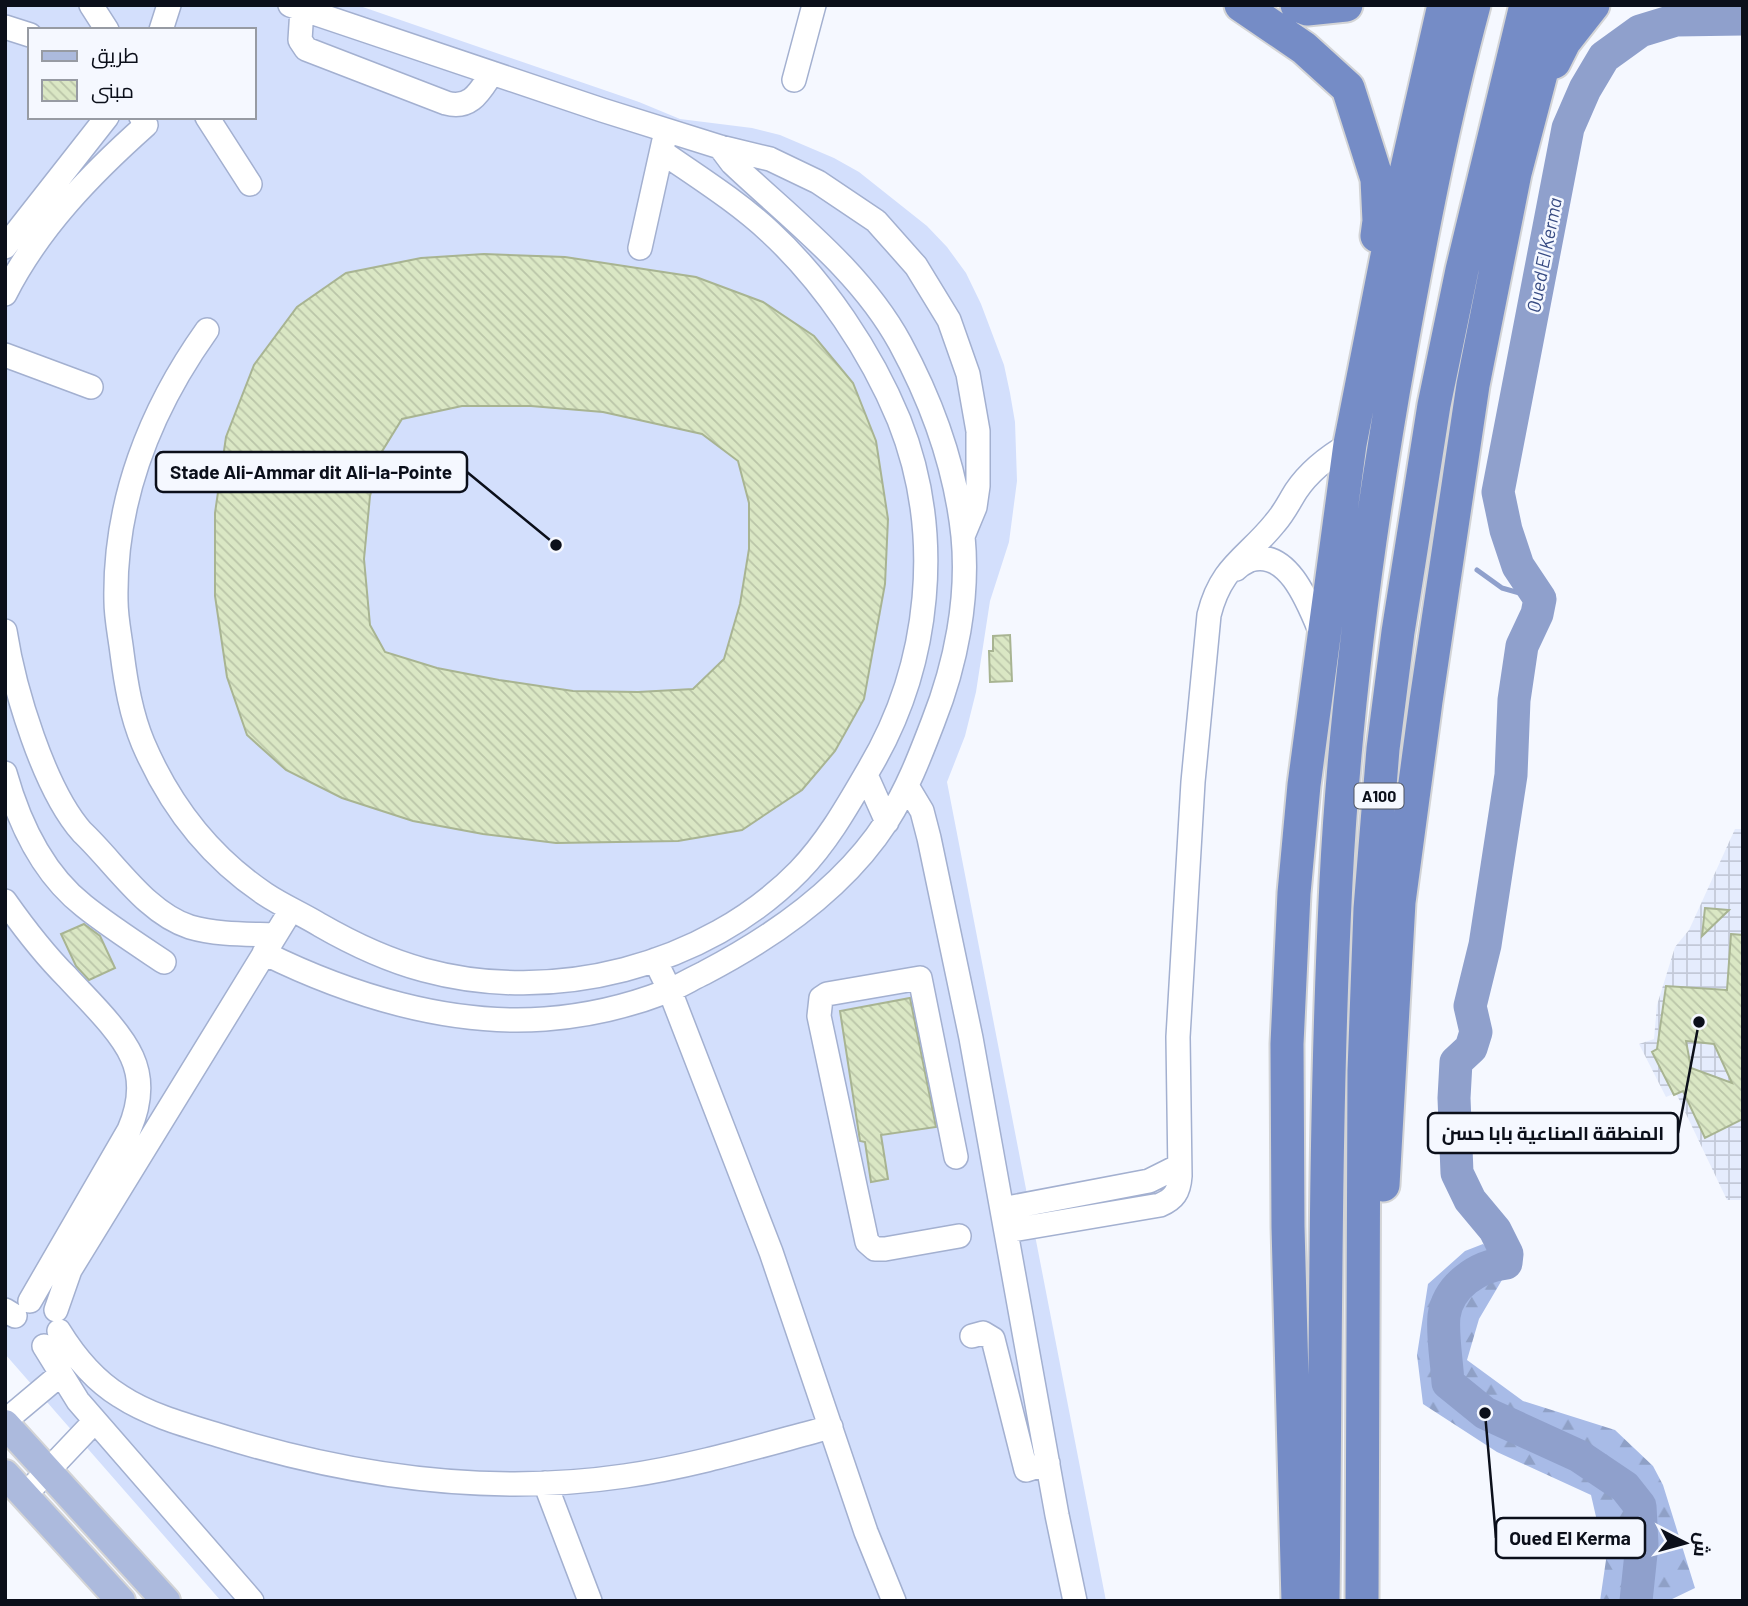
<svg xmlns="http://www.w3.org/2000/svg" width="1748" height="1606" viewBox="0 0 1748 1606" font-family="Barlow,Cairo,sans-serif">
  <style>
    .industrial { fill: url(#industrial-grid) }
    .forest { fill: url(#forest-firs) }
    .garden { fill: #d3dffc; fill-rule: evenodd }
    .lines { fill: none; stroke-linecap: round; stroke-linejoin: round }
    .stream { stroke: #8fa0cc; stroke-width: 5 }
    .river { stroke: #8fa0cc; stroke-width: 33 }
    .building { fill: url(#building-back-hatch); stroke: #a8b492; stroke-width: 2; fill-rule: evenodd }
    .minor-casing { stroke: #a3b0d0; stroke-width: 26 }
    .major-casing { stroke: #d3d4d6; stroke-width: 32 }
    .highway-casing { stroke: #d3d4d6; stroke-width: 37 }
    .minor { stroke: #fff; stroke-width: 23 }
    .major { stroke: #acbadd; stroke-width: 28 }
    .highway { stroke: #758cc6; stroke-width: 33 }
    .labels { text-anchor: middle; stroke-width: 5; stroke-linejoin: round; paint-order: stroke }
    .shield { fill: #f5f8ff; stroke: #51555f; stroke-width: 2 }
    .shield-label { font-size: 16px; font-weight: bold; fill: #0b0f1a }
    .water-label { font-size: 19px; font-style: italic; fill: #364a82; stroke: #f5f8ff }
    .leader { fill: none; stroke: #0b0f1a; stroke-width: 2.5 }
    .callout-dot { fill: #0b0f1a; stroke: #f5f8ff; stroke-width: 2.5 }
    .callout { fill: #f5f8ff; stroke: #0b0f1a; stroke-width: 2.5 }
    .callout-label { font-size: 19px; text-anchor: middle; font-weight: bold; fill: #0b0f1a }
  </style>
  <defs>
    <pattern id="industrial-grid" width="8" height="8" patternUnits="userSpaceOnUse" patternTransform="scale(1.75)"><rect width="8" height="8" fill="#e5ecfd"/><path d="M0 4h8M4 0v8" fill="none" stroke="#c3c9d8"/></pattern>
    <pattern id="forest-firs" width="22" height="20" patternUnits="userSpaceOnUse" patternTransform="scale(1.75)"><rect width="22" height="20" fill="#a8bbe7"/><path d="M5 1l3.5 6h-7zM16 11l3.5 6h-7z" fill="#8fa0c6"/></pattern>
    <pattern id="building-back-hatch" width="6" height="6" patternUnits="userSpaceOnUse" patternTransform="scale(1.75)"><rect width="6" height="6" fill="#dae7c4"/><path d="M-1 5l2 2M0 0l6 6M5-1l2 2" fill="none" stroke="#bac5a8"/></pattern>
  </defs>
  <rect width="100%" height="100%" fill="#f5f8ff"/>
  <path class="industrial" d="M1735,829H1743V1200H1727L1676,1093L1666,1097L1639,1044L1654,1039L1657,1005L1675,947L1689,930Z"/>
  <path class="forest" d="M1483,1244L1509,1268L1479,1319L1467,1360L1523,1401L1615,1430L1653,1466L1663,1485L1695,1588L1668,1601H1600L1606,1560L1591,1495L1497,1452L1423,1404L1417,1355L1428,1284L1465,1251Z"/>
  <path class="garden" d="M5,5H357L639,102L680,119L752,128L780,135L834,158L859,172L927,226L947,247L966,273L981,304L1004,365L1010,393L1015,422L1017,481L1009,542L990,601L976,692L965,736L947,782L1106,1601H221L5,1354ZM30,30H254V117H30Z"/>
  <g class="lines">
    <path class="stream" d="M1477,570L1502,588L1540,599"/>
    <path class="river" d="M1636,1601L1642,1544L1640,1506L1625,1487L1579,1456L1485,1413L1448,1383C1447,1363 1442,1335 1444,1316C1448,1286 1478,1266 1506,1263L1507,1254L1495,1230L1470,1200L1457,1173L1454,1098L1456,1062L1471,1048L1476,1032L1470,1006L1485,945L1511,775L1514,700L1522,646L1537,614L1540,599L1518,566L1506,530L1498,492L1568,128L1585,89L1604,57L1640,31L1676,20L1743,19"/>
  </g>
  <path class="building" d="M484,254L565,257L696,277L763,302L814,336L853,383L876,441L888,519L885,584L864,699L835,751L802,790L742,830L678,841L556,843L483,834L413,821L342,798L286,770L247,735L227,677L215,596V513L226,437L254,365L297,307L346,273L421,258ZM462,406H531L603,412L702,434L738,461L749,503V549L740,604L724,659L693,689L638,692L573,691L499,680L437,668L385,652L370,625L364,559L370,496L381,453L402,419Z
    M1010,635L1012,681L990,682L989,651H993V636Z
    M1705,908L1729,910L1702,936Z
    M84,924L100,936L115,968L89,980L76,966L61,934Z
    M1731,934L1743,935V1119L1705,1138L1683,1091L1674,1095L1652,1052L1657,1049L1666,986L1727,990ZM1686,1041L1714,1044L1732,1083L1691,1068Z
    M910,998L936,1127L881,1135L888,1179L871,1182L865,1142L860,1141L840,1011Z"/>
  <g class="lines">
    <defs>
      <path id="minor" d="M91,5L107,30
        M290,5L602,110L720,147L770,159L818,182L876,221L916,266L949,320L968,374L978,431V486L975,507L963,536
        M302,9L300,40L306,49L446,103C471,110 480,91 492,73
        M5,27L30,35
        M161,30L169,5
        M794,80L814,5
        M207,117L250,184
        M5,247L107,117
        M640,248L664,140
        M5,294C39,227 91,174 146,125L141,117
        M207,330C150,410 114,502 116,601C116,618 120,636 122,653C126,684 131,714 143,743C169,804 210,857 265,894C283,906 302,914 320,925C353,944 387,960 424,970C552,1005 705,967 799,871C828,841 848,805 869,769C931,665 944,533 899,420C871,352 824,282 770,232C738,202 698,177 662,152
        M5,355L91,387
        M1236,569C1241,564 1244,563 1250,560C1290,547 1311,610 1323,638
        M5,631C14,689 44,789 82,832C115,863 146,913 190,927C217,935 248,934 275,935
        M5,773C19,823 42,873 84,906C109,926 137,944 164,962
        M866,775L887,822
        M907,786L922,811L929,838L971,1038L1057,1515L1075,1601
        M5,901C24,928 44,954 67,977C87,999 120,1030 132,1057C143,1081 139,1107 129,1130L30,1301
        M264,953C349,995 449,1026 545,1019C586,1016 626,1007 665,992C679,987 691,979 704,973C773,937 844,888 887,821C907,790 920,756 933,722C956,664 969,598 963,536C956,469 932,402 900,343C860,270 791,219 732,163L720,147
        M655,960L670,991L771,1252L866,1532L894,1601
        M956,1157L920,978L827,994L821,998L819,1016L867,1242L875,1249H885L959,1236
        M1002,1209L1149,1181L1179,1166
        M1006,1231L1160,1205C1174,1199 1179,1192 1180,1176L1178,1037L1193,782L1209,615C1221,566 1247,558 1275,523C1284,513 1289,502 1296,491C1310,470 1329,456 1350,444
        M5,1310L15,1316
        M56,1310L70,1270L291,910
        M59,1331C75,1357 94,1380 120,1396C149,1415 185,1425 218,1435C349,1476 489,1496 625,1476C695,1466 763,1445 831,1427
        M972,1336L983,1333L993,1339L1026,1470L1048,1463
        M44,1346L78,1401L252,1601
        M5,1421L61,1374
        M545,1483L590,1601
        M24,1496L95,1421"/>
      <path id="major" d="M5,1424L166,1601
        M5,1474L121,1601"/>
      <path id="highway" d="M1241,5L1304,48L1348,88L1377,179L1379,221L1377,236
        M1297,5L1307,9L1346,5
        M1554,62L1564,42L1593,5
        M1383,1185L1399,902L1426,701L1473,385L1515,173L1559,5
        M1298,1601L1288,1227L1287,1044L1294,893L1304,785L1350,444L1388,251L1444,5
        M1323,1601C1326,1361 1324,1121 1336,882C1345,704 1369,528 1400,353C1421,236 1443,120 1474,5
        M1362,1601L1364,1071L1370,909L1383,749L1398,632L1434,405L1462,270L1526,5"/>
    </defs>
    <use href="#minor" class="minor-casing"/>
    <use href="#major" class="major-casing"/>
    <use href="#highway" class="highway-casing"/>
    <use href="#minor" class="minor"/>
    <use href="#major" class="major"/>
    <use href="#highway" class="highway"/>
  </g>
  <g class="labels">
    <rect class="shield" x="1354.5" y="783.5" width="49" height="25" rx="5"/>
    <g class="shield-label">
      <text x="1379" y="802">A100</text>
    </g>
    <g class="water-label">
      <text transform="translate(1544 255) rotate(-79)" y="7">Oued El Kerma</text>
    </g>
  </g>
  <path class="leader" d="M556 545L467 472M1699 1022L1678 1133M1485 1413L1496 1538"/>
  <g class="callout-dot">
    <circle cx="556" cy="545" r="7"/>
    <circle cx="1699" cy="1022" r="7"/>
    <circle cx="1485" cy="1413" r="7"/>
  </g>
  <g class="callout">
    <rect x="156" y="452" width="311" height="40" rx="7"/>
    <rect x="1428" y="1113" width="250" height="40" rx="7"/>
    <rect x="1496" y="1518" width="149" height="40" rx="7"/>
  </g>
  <g class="callout-label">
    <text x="311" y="479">Stade Ali-Ammar dit Ali-la-Pointe</text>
    <text x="1553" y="1140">المنطقة الصناعية بابا حسن</text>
    <text x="1570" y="1545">Oued El Kerma</text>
  </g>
  <rect width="1748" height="1606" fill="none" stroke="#0b0f1a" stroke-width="14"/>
  <rect x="28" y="28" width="228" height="91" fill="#f5f8ff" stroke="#979ba3" stroke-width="2"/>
  <rect x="42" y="51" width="35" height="10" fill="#acbadd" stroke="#979ba3" stroke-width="2"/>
  <text x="91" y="63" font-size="21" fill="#0b0f1a">طريق</text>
  <rect x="42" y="80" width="35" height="21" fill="url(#building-back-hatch)" stroke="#979ba3" stroke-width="2"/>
  <text x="91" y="98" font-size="21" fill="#0b0f1a">مبنى</text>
  <g transform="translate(1685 1543) rotate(96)" stroke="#f5f8ff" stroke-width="5" paint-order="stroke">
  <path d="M0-5L12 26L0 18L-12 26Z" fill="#0b0f1a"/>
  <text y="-10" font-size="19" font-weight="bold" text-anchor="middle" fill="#0b0f1a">ش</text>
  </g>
</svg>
